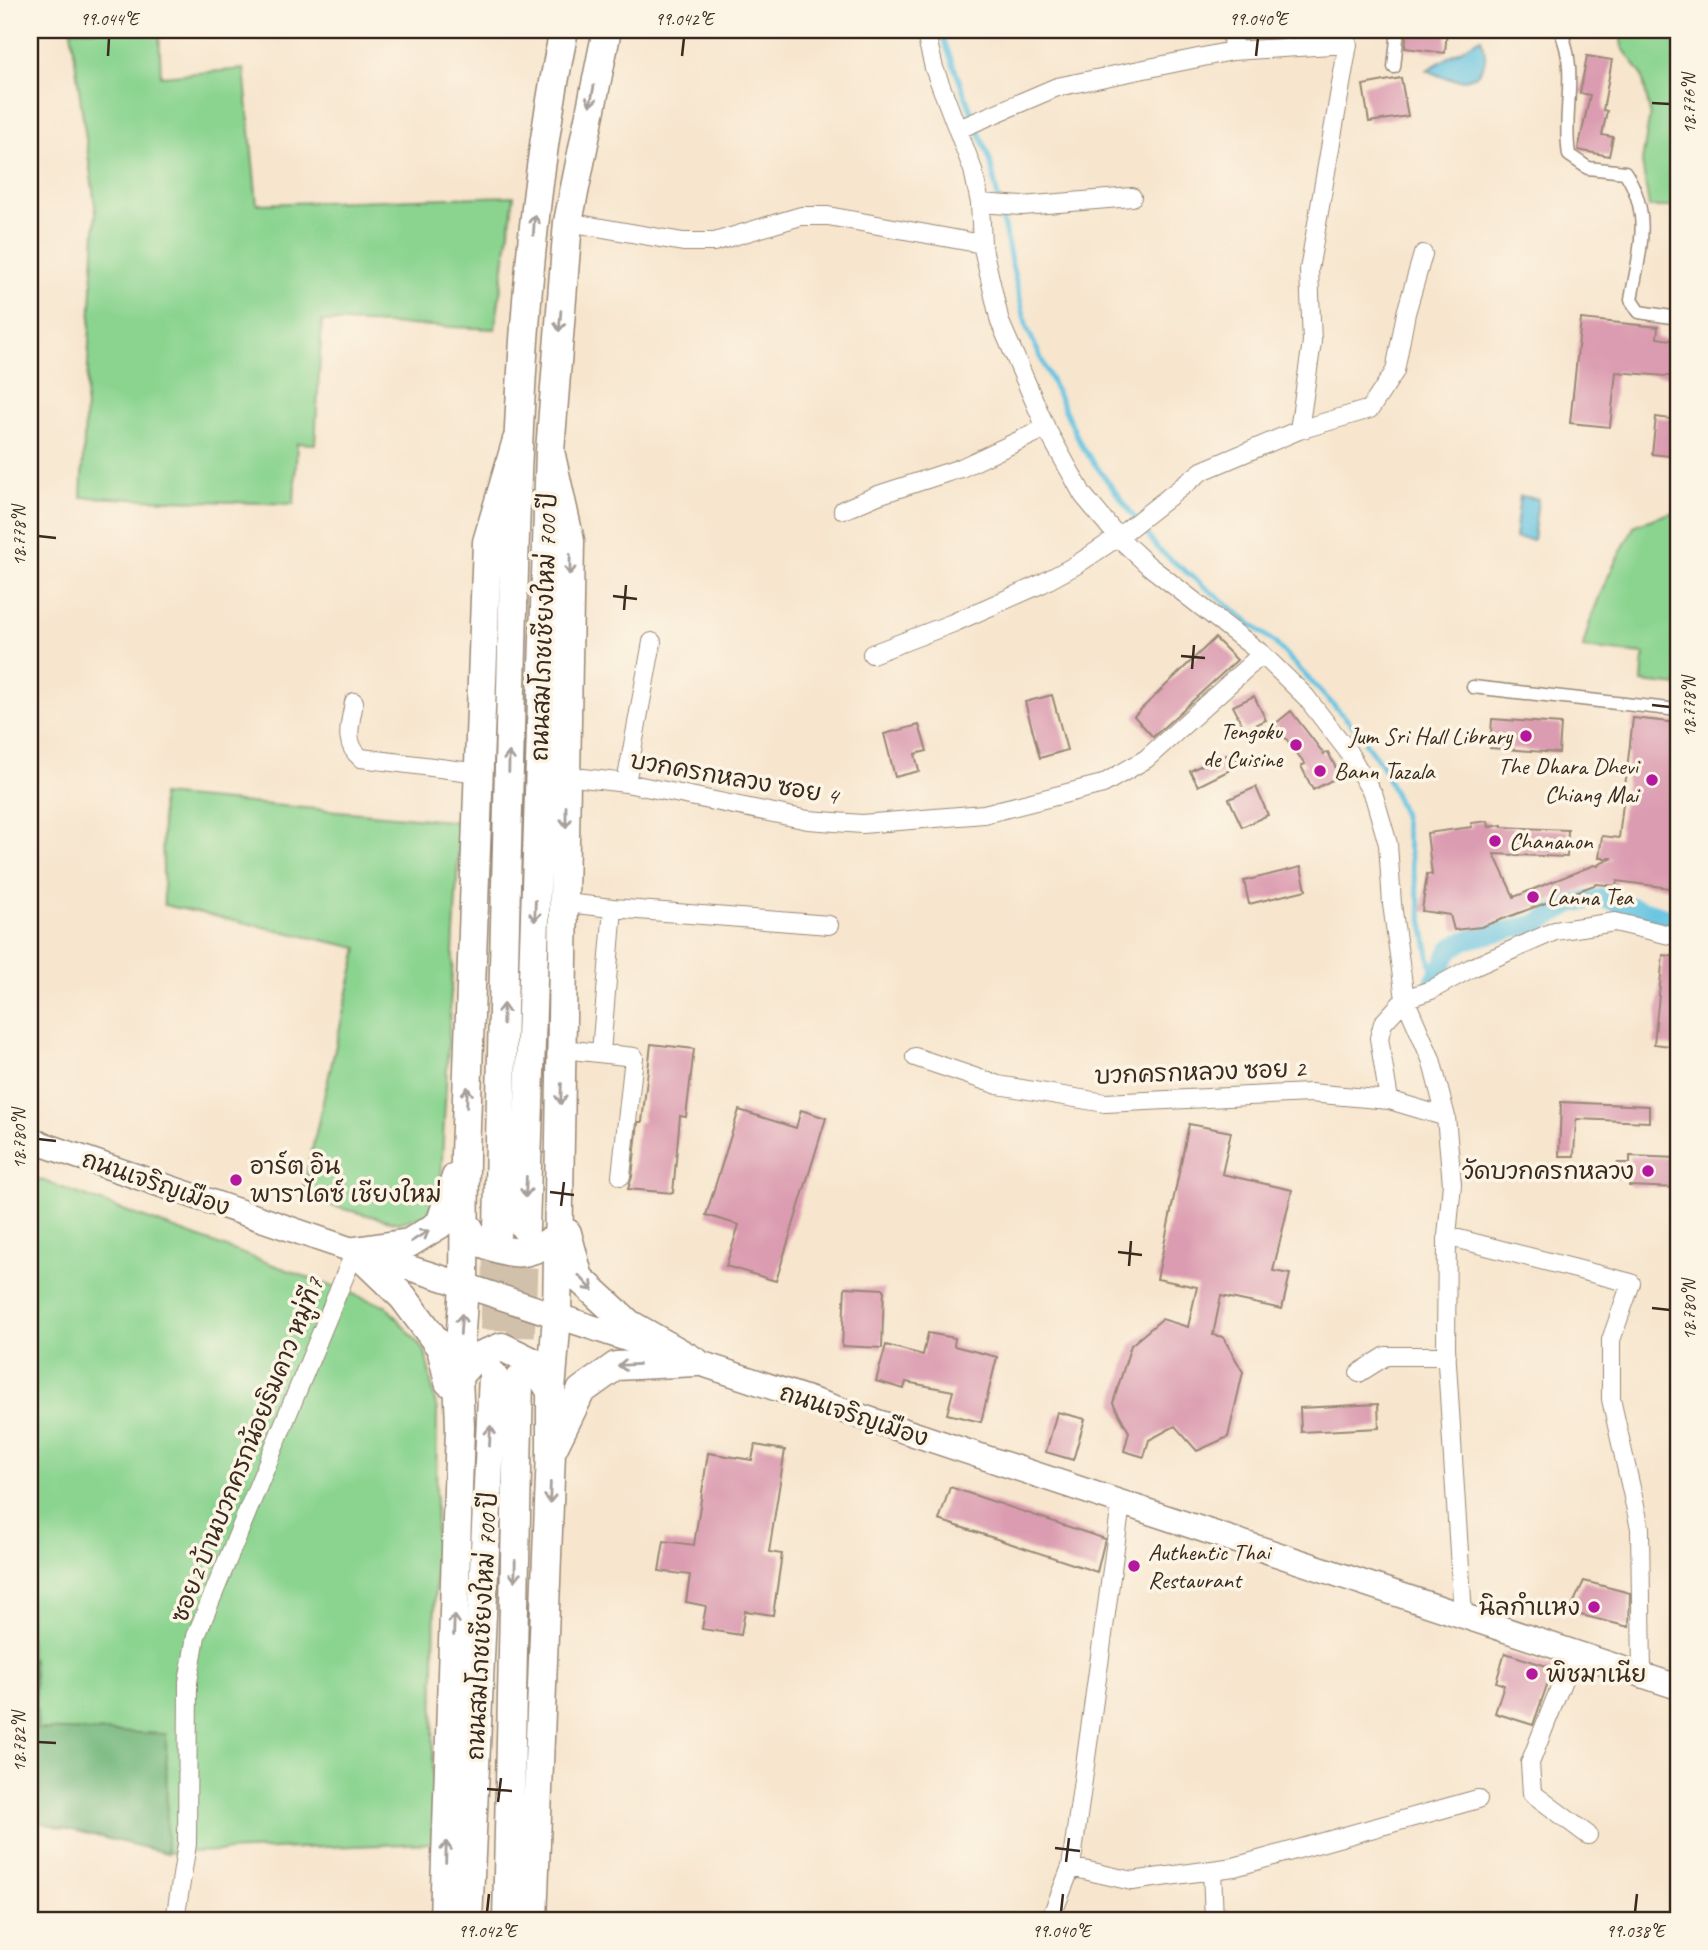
<svg xmlns="http://www.w3.org/2000/svg" width="1708" height="1950" viewBox="0 0 1708 1950" font-family="Caveat,'Playpen Sans Thai',sans-serif">
  <style>
    .green { fill: #8bd490; stroke: #637f57; stroke-width: 2 }
    .forest { fill: #70b67a; stroke: #56704c; stroke-width: 2 }
    .water { fill: #64c3e2; stroke: #507680; stroke-width: 2 }
    .lines { fill: none; stroke-linecap: round; stroke-linejoin: round }
    .stream { stroke: #64c3e2; stroke-width: 5 }
    .canal { stroke: #64c3e2; stroke-width: 19 }
    .building { fill: #db9cb1 }
    .primary-tunnel { stroke: #d1c0aa; stroke-width: 28; stroke-dasharray: 28 14; stroke-linecap: butt }
    .pedestrian-casing { stroke: #998876; stroke-width: 15 }
    .minor-casing { stroke: #998876; stroke-width: 20 }
    .secondary-casing { stroke: #998876; stroke-width: 27 }
    .primary-casing { stroke: #998876; stroke-width: 31 }
    .pedestrian { stroke: #fff; stroke-width: 12 }
    .minor { stroke: #fff; stroke-width: 18 }
    .secondary { stroke: #fff; stroke-width: 24 }
    .primary { stroke: #fff; stroke-width: 28 }
    .oneway { stroke: #a79f9a }
    .ticks { fill: none; stroke: #3b2a1e; stroke-width: 2.5 }
    .poi-dot { fill: #b5179e; stroke: #fcf5e5; stroke-width: 2.5 }
    .labels { text-anchor: middle; stroke-width: 7; stroke-linejoin: round; paint-order: stroke }
    .street-label { font-size: 24px; fill: #3b2a1e; stroke: #fcf5e5 }
    .poi-label { font-size: 24px; fill: #3b2a1e; stroke: #fcf5e5; text-anchor: start }
    .neatline { fill: none; stroke: #3b2a1e; stroke-width: 2.5 }
    .ticks-label { font-size: 18px; text-anchor: middle; fill: #3b2a1e }
  </style>
  <rect width="100%" height="100%" fill="#fcf5e5"/>
  <filter id="ink" filterUnits="userSpaceOnUse"><feTurbulence type="fractalNoise" baseFrequency=".0143" numOctaves="2"/><feDisplacementMap in="SourceGraphic" scale="14" xChannelSelector="R" yChannelSelector="G"/><feConvolveMatrix kernelMatrix="1 2 1 2 8 2 1 2 1" color-interpolation-filters="sRGB"/></filter>
  <filter id="wash" filterUnits="userSpaceOnUse"><feTurbulence type="fractalNoise" baseFrequency=".00686" numOctaves="4" result="noise"/><feDisplacementMap in="SourceGraphic" scale="28" xChannelSelector="R" yChannelSelector="G"/><feGaussianBlur stdDeviation="1.57" result="paint"/><feColorMatrix in="noise" values="0 0 0 0 0 0 0 0 0 0 0 0 0 0 0 0 0 1.4 0 .05"/><feComposite in="paint" operator="in"/></filter>
  <g filter="url(#wash)">
    <rect width="100%" height="100%" fill="#f7e5cd"/>
    <path class="green" d="M71,30H159L161,76L244,69L257,204L514,196L495,329L322,321L315,444L297,443L294,504L81,497L96,212Z
      M1620,30H1678V207H1649L1642,162L1650,113L1642,75L1622,47Z
      M1670,513H1678V686L1642,682L1644,654L1583,648C1593,602 1613,566 1635,525Z
      M161,795L460,822L441,1178L428,1214L398,1223L301,1198L358,948L164,905Z
      M30,1176L386,1306L425,1351L437,1411L432,1843L167,1853L166,1735L37,1729L33,1659L30,1658Z"/>
    <path class="forest" d="M30,1658H32L38,1729L166,1734L167,1853L34,1821L30,1836Z"/>
    <path class="water" d="M1481,38C1483,44 1486,54 1485,60C1477,90 1446,80 1427,70Z
      M1520,496L1538,499L1533,540L1515,538Z"/>
    <g class="lines">
      <path class="stream" d="M942,30L944,41L990,160L1011,261L1027,328L1082,447L1159,550L1275,643L1354,727L1383,767L1402,811L1434,982"/>
      <path class="canal" d="M1434,982L1450,949L1465,940L1535,924L1571,904L1601,898L1678,920"/>
    </g>
    <g id="blocks">
      <path class="building" d="M1407,30H1447L1445,53L1405,48Z
        M1587,56L1612,60L1603,110L1607,111L1602,135L1613,137L1609,156L1578,150L1590,95L1580,93Z
        M1401,78L1408,116L1369,122L1363,85Z
        M1581,319L1658,327L1657,338L1678,341V377L1616,372L1610,427L1570,423Z
        M1656,417L1678,420V457L1652,454Z
        M1215,638L1237,660L1153,737L1134,716Z
        M1052,695L1067,750L1040,758L1025,702Z
        M1254,696L1266,720L1245,730L1233,706Z
        M1291,711L1324,754L1328,752L1340,776L1313,790L1301,766L1305,764L1275,724Z
        M1633,718L1678,723V889L1617,881L1616,886L1597,884L1481,927L1454,930L1450,915L1422,911L1427,874L1432,875L1427,833L1472,827L1471,823L1488,821L1489,827L1502,825V827L1568,830L1567,857L1494,854L1514,897L1594,865L1598,866L1599,864L1613,858H1599L1602,836L1619,838Z
        M1492,719L1561,724L1559,753L1490,748Z
        M919,725L927,751L915,754L919,771L895,777L884,734Z
        M1233,752L1240,765L1198,786L1190,771L1218,757L1219,759Z
        M1256,787L1268,815L1242,827L1229,799Z
        M1301,867L1306,890L1249,904L1244,881Z
        M1663,955L1678,957V1047L1654,1044Z
        M651,1044L694,1049L686,1117L680,1116L673,1193L628,1189L632,1177L638,1122H642Z
        M1561,1102L1649,1106V1122L1576,1119L1574,1156H1559Z
        M739,1110L796,1128L801,1110L826,1118L776,1281L726,1266L739,1225L706,1215Z
        M1189,1124L1231,1132L1222,1174L1292,1190L1273,1271L1290,1274L1282,1309L1221,1296L1213,1335L1223,1337L1243,1372L1228,1437L1197,1451L1175,1426L1149,1440L1144,1457L1124,1451L1129,1432L1113,1403L1131,1345L1162,1319L1188,1327L1197,1287L1157,1279Z
        M1630,1156L1678,1158V1188L1629,1186V1179H1617V1163H1630Z
        M845,1287L884,1289L882,1348L842,1346Z
        M928,1333L955,1338L954,1346L997,1357L981,1422L947,1414L953,1391L906,1382L904,1389L876,1381L886,1345L923,1355Z
        M1378,1404L1379,1428L1301,1432L1300,1408Z
        M1057,1412L1085,1419L1073,1460L1046,1452Z
        M755,1445L785,1450L769,1552L782,1554L773,1615L745,1611L741,1635L702,1629L706,1606L686,1602L690,1575L659,1571L664,1541L694,1545L708,1453L752,1460Z
        M950,1487L1105,1539L1097,1572L939,1520Z
        M1584,1581L1630,1593L1629,1627L1569,1612Z
        M1505,1653L1553,1668L1533,1725L1495,1713L1504,1685L1496,1682Z"/>
    </g>
  </g>
  <g filter="url(#ink)">
    <use href="#blocks" fill-opacity="0" stroke="#998876" stroke-width="2"/>
    <g class="lines">
      <path class="primary-tunnel" d="M493,1372L498,1229
        M519,1379L525,1228"/>
      <defs>
        <path id="pedestrian" d="M1560,30C1579,71 1562,111 1569,155L1588,168L1625,172C1653,215 1639,253 1631,300L1639,312L1678,318
          M1394,67L1398,30
          M1473,687L1678,710"/>
        <path id="minor" d="M925,30L934,68L973,170L980,203L982,244L1000,322L1046,428L1083,495L1118,537L1149,566L1262,654L1306,697L1347,750L1374,796L1388,844L1392,904L1405,999L1431,1059L1446,1117L1452,1184L1447,1236L1446,1348L1463,1615
          M1232,51L1233,30
          M959,129L1057,87L1232,51L1348,44L1309,270L1312,342L1299,430
          M980,203L1022,206L1132,197
          M568,222L683,242H714L801,216H828L982,244
          M843,510L878,495L961,468L1046,428
          M872,654L953,623L1041,584L1076,565L1118,537L1202,471L1299,430L1370,409L1395,371L1406,313L1423,254
          M354,702C351,722 342,743 361,758L479,773
          M566,776L626,783L808,820L862,824L984,814L1103,784L1146,759L1262,654
          M626,783L652,642
          M565,903L613,908
          M563,1049L634,1057L621,1176
          M601,1052L613,908L829,925
          M915,1057L998,1085L1105,1103L1310,1093L1389,1100L1446,1117
          M1389,1100L1379,1038L1383,1023L1405,999L1431,990L1471,968L1555,931L1615,922L1678,937
          M1447,1236L1631,1283L1611,1340V1399L1640,1528L1642,1674
          M1359,1373L1386,1356H1447
          M1574,1652L1530,1763L1532,1793L1588,1835
          M1071,1867L1132,1881L1234,1867L1478,1799
          M1212,1870L1214,1920
          M175,1920L187,1844L188,1682L196,1636L355,1251
          M1050,1920L1071,1867L1121,1504"/>
        <path id="secondary" d="M30,1140L355,1251L464,1285L1678,1687"/>
        <path id="primary" d="M469,1228L475,1240C511,1254 523,1260 557,1237
          M525,1228L550,451L568,222L607,30
          M498,1229C502,1036 507,842 512,649C517,442 522,233 564,30
          M567,1233L579,1278L629,1324L696,1362
          M355,1251L403,1297L441,1348L449,1382
          M355,1251L409,1243L440,1224L456,1177
          M458,1376L474,1358L502,1347L533,1362L551,1391
          M553,1448L581,1391L616,1366L696,1362
          M444,1920L460,1427L458,1376L464,1285L465,1154L487,542L517,440
          M468,1920L493,1375
          M507,1920L519,1380
          M533,1920L551,1452V1391L557,1316L570,541L550,451"/>
      </defs>
      <use href="#pedestrian" class="pedestrian-casing"/>
      <use href="#minor" class="minor-casing"/>
      <use href="#secondary" class="secondary-casing"/>
      <use href="#primary" class="primary-casing"/>
      <use href="#pedestrian" class="pedestrian"/>
      <use href="#minor" class="minor"/>
      <use href="#secondary" class="secondary"/>
      <use href="#primary" class="primary"/>
    </g>
    <defs><path id="oneway-shaft" d="M-6 0H5M1.5-3L5.5 0L1.5 3" fill="none" stroke-width="1.6" stroke-linecap="round" stroke-linejoin="round" transform="scale(1.75)"/></defs>
    <g class="oneway">
      <use href="#oneway-shaft" transform="translate(592 96) rotate(101)"/>
      <use href="#oneway-shaft" transform="translate(534 225) rotate(-86)"/>
      <use href="#oneway-shaft" transform="translate(560 321) rotate(95)"/>
      <use href="#oneway-shaft" transform="translate(570 565) rotate(91)"/>
      <use href="#oneway-shaft" transform="translate(509 762) rotate(-89)"/>
      <use href="#oneway-shaft" transform="translate(566 817) rotate(90)"/>
      <use href="#oneway-shaft" transform="translate(535 911) rotate(92)"/>
      <use href="#oneway-shaft" transform="translate(503 1014) rotate(-89)"/>
      <use href="#oneway-shaft" transform="translate(561 1094) rotate(92)"/>
      <use href="#oneway-shaft" transform="translate(467 1097) rotate(-88)"/>
      <use href="#oneway-shaft" transform="translate(526 1187) rotate(92)"/>
      <use href="#oneway-shaft" transform="translate(420 1236) rotate(-32)"/>
      <use href="#oneway-shaft" transform="translate(586 1283) rotate(47)"/>
      <use href="#oneway-shaft" transform="translate(461 1324) rotate(-86)"/>
      <use href="#oneway-shaft" transform="translate(628 1365) rotate(177)"/>
      <use href="#oneway-shaft" transform="translate(490 1436) rotate(-87)"/>
      <use href="#oneway-shaft" transform="translate(550 1493) rotate(92)"/>
      <use href="#oneway-shaft" transform="translate(515 1571) rotate(91)"/>
      <use href="#oneway-shaft" transform="translate(454 1625) rotate(-88)"/>
      <use href="#oneway-shaft" transform="translate(446 1852) rotate(-88)"/>
    </g>
  </g>
  <path class="ticks" d="M108,56L109,38M682,56L684,38M1256,56L1258,38M1652,103L1670,104M38,536L56,538M613,596L637,599M624,610L626,585M1181,656L1205,658M1192,669L1194,645M1652,705L1670,707M38,1139L56,1141M550,1192L574,1195M561,1206L564,1182M1118,1252L1142,1255M1129,1266L1131,1241M1652,1308L1670,1310M38,1742L56,1743M487,1789L512,1791M498,1802L501,1778M1055,1848L1080,1851M1066,1862L1069,1838M487,1912L489,1894M1061,1912L1063,1894M1635,1912L1637,1894"/>
  <g class="poi-dot">
    <circle cx="1526" cy="736" r="7"/>
    <circle cx="1296" cy="745" r="7"/>
    <circle cx="1320" cy="771" r="7"/>
    <circle cx="1652" cy="780" r="7"/>
    <circle cx="1495" cy="841" r="7"/>
    <circle cx="1533" cy="897" r="7"/>
    <circle cx="1648" cy="1171" r="7"/>
    <circle cx="236" cy="1180" r="7"/>
    <circle cx="1134" cy="1566" r="7"/>
    <circle cx="1594" cy="1607" r="7"/>
    <circle cx="1532" cy="1674" r="7"/>
  </g>
  <g class="labels">
    <g class="street-label">
      <text transform="translate(544 627) rotate(-88)" y="8">ถนนสมโภชเชียงใหม่ 700 ปี</text>
      <text transform="translate(734 778) rotate(10)" y="8">บวกครกหลวง ซอย 4</text>
      <text transform="translate(1200 1072) rotate(-2)" y="8">บวกครกหลวง ซอย 2</text>
      <text transform="translate(156 1183) rotate(19)" y="8">ถนนเจริญเมือง</text>
      <text transform="translate(854 1415) rotate(18)" y="8">ถนนเจริญเมือง</text>
      <text transform="translate(247 1450) rotate(-68)" y="8">ซอย2 บ้านบวกครกน้อยริมคาว หมู่ที7</text>
      <text transform="translate(482 1626) rotate(-87)" y="8">ถนนสมโภชเชียงใหม่ 700 ปี</text>
    </g>
    <g class="poi-label">
      <text x="1282" y="739" text-anchor="end">Tengoku<tspan x="1282" dy="28">de Cuisine</tspan></text>
      <text x="1512" y="744" text-anchor="end">Jum Sri Hall Library</text>
      <text x="1638" y="774" text-anchor="end">The Dhara Dhevi<tspan x="1638" dy="28">Chiang Mai</tspan></text>
      <text x="1334" y="779">Bann Tazala</text>
      <text x="1509" y="849">Chananon</text>
      <text x="1547" y="905">Lanna Tea</text>
      <text x="250" y="1174">อาร์ต อิน<tspan x="250" dy="28">พาราไดซ์ เชียงใหม่</tspan></text>
      <text x="1634" y="1179" text-anchor="end">วัดบวกครกหลวง</text>
      <text x="1148" y="1560">Authentic Thai<tspan x="1148" dy="28">Restaurant</tspan></text>
      <text x="1580" y="1615" text-anchor="end">นิลกําแหง</text>
      <text x="1546" y="1682">พิชมาเนีย</text>
    </g>
  </g>
  <rect width="1708" height="1950" fill="none" stroke="#fcf5e5" stroke-width="77"/>
  <rect x="38" y="38" width="1632" height="1874" class="neatline"/>
  <g class="ticks-label">
    <text x="109" y="25">99.044°E</text>
    <text x="684" y="25">99.042°E</text>
    <text x="1258" y="25">99.040°E</text>
    <text transform="translate(1689 104) rotate(-90)" y="6">18.776°N</text>
    <text transform="translate(19 536) rotate(-90)" y="6">18.778°N</text>
    <text transform="translate(1689 707) rotate(-90)" y="6">18.778°N</text>
    <text transform="translate(19 1139) rotate(-90)" y="6">18.780°N</text>
    <text transform="translate(1689 1310) rotate(-90)" y="6">18.780°N</text>
    <text transform="translate(19 1742) rotate(-90)" y="6">18.782°N</text>
    <text x="487" y="1937">99.042°E</text>
    <text x="1061" y="1937">99.040°E</text>
    <text x="1635" y="1937">99.038°E</text>
  </g>
</svg>
